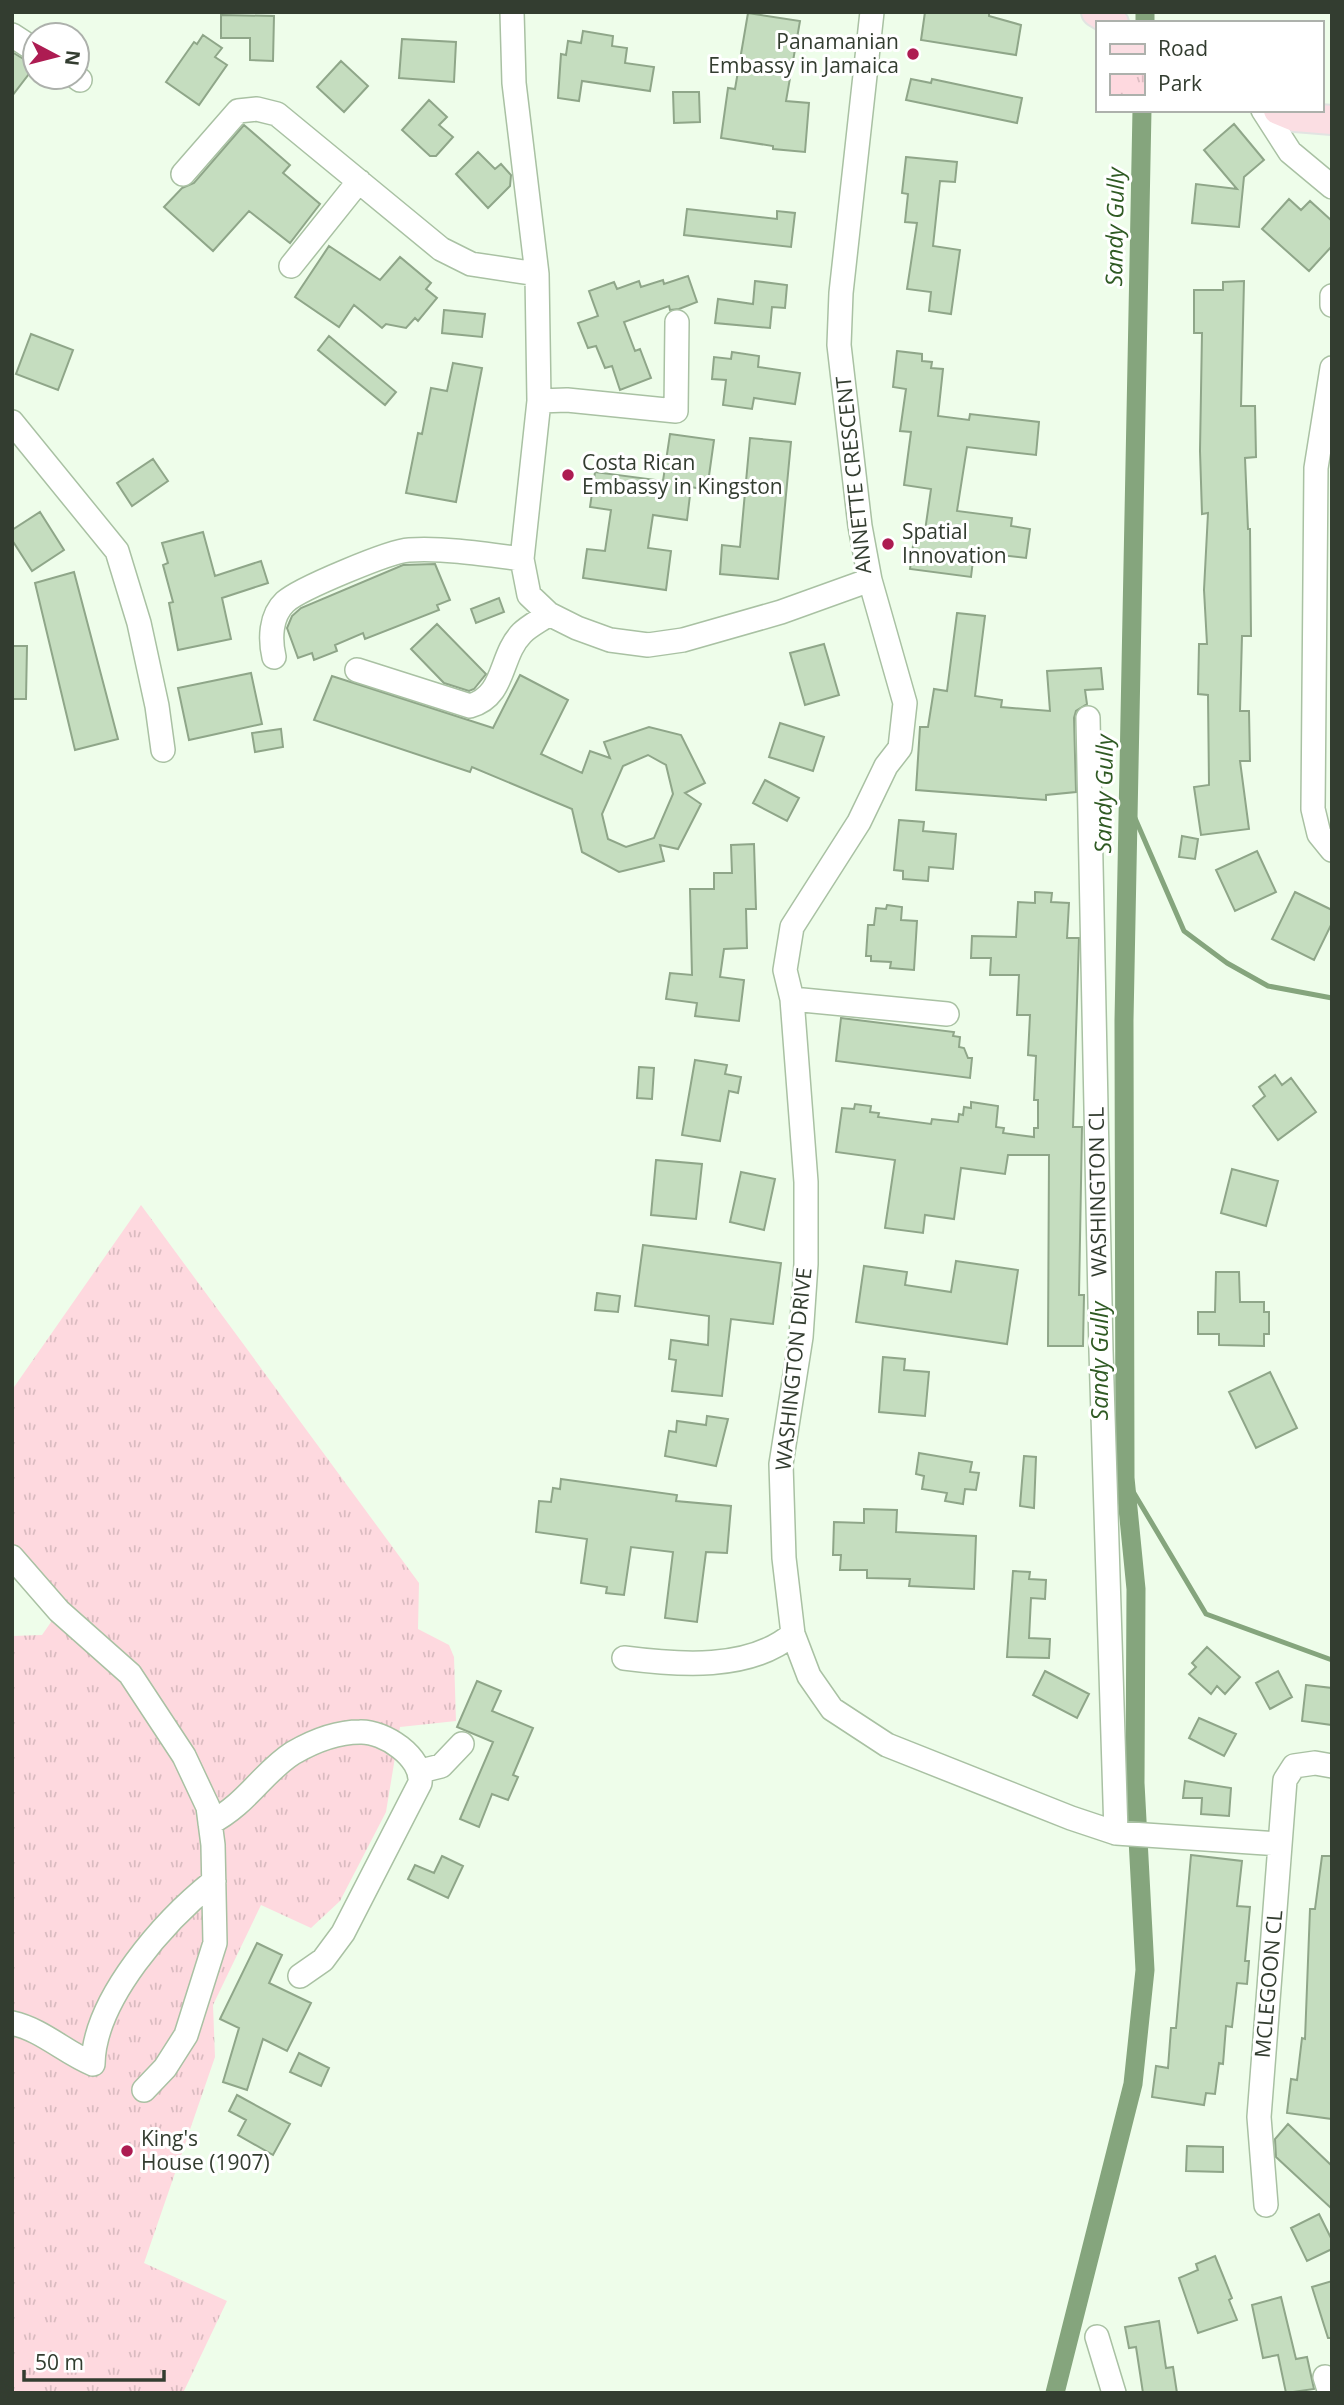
<svg xmlns="http://www.w3.org/2000/svg" width="1344" height="2405" viewBox="0 0 1344 2405" font-family="'Open Sans',sans-serif">
  <style>
    .park { fill: url(#park-tufts) }
    .lines { fill: none; stroke-linecap: round; stroke-linejoin: round }
    .stream { stroke: #85a57d; stroke-width: 5 }
    .canal { stroke: #85a57d; stroke-width: 19 }
    .building { fill: #c5ddbf; stroke: #8fa689; stroke-width: 2; fill-rule: evenodd }
    .minor-casing { stroke: #a9c1a3; stroke-width: 26 }
    .major-casing { stroke: #e2e4e2; stroke-width: 32 }
    .minor { stroke: #fff; stroke-width: 23 }
    .major { stroke: #fbdee3; stroke-width: 28 }
    .poi-dot { fill: #ad1c52; stroke: #fff; stroke-width: 2.5 }
    .labels { text-anchor: middle; stroke-width: 6; stroke-linejoin: round; paint-order: stroke }
    .poi-label { font-size: 21px; fill: #333d30; stroke: #fff; text-anchor: start }
    .street-label { font-size: 21px; fill: #333d30; stroke: #fff }
    .water-label { font-size: 23px; font-style: italic; fill: #2f5a23; stroke: #fff }
  </style>
  <defs>
    <pattern id="park-tufts" width="24" height="20" patternUnits="userSpaceOnUse" patternTransform="scale(1.75)"><rect width="24" height="20" fill="#fed9df"/><path d="M3 7l-1-3M5 7V3M7 7l1-3M15 17l-1-3M17 17v-4M19 17l1-3" fill="none" stroke="#dabbc0"/></pattern>
  </defs>
  <rect width="100%" height="100%" fill="#eefdea"/>
  <path class="park" d="M141,1205L419,1583L418,1629L449,1645L454,1657L456,1721L400,1727L386,1812L340,1901L311,1928L261,1905L213,2005L215,2057L144,2263L227,2301L183,2393H12V1636L42,1635L65,1602L12,1545V1390Z"/>
  <g class="lines">
    <path class="stream" d="M1128,802L1184,931L1227,963L1268,986L1332,998
      M1125,1478L1206,1614L1332,1660"/>
    <path class="canal" d="M1145,23V12
      M1055,2393L1133,2084L1145,1970L1135,1783L1136,1589L1125,1478L1124,1020L1142,110"/>
  </g>
  <path class="building" d="M925,12H989V16L1021,25L1016,55L921,40Z
    M748,13L800,21L786,101L809,103L805,152L773,149V146L721,138L728,88L735,89Z
    M221,15L274,16L273,61L250,60V38H221Z
    M583,31L613,36L612,46L627,48L625,63L654,67L650,91L582,81L579,101L558,98L561,54L566,55L568,41L581,43Z
    M203,35L222,48L215,57L227,65L199,105L166,82L194,42L197,44Z
    M402,39L456,42L454,82L399,78Z
    M12,52L35,66L12,96Z
    M341,61L368,86L344,112L317,87Z
    M911,79L931,83L932,79L1022,98L1017,123L906,100Z
    M673,92H699L700,122L674,123Z
    M429,100L447,117L439,125L453,137L436,156H430L402,130Z
    M1234,124L1264,160L1244,177L1239,227L1192,223L1196,184L1237,189L1204,150Z
    M244,125L290,165L283,173L320,204L290,243L249,211L213,251L164,207L182,188L194,183Z
    M478,152L495,169L501,164L511,175L510,186L488,208L456,174Z
    M906,157L957,162L955,182L940,181L933,246L960,250L951,314L929,311L931,292L907,289L917,223L905,222L908,194L902,193Z
    M1289,199L1301,210L1310,201L1332,221V246L1309,271L1262,229Z
    M687,209L777,219V211L795,213L791,247L684,235Z
    M329,246L380,280L400,257L431,283L426,289L437,298L418,321L415,318L406,328L386,324L382,328L354,305L339,327L295,297Z
    M688,276L697,302L679,309L670,310L669,306L624,322L635,351L640,349L651,378L620,390L612,366L605,368L596,346L588,348L578,323L598,316L589,291L614,282L617,289L639,281L641,287L663,280L664,284Z
    M755,281L787,285L785,308L772,307L770,328L715,323L718,299L753,304Z
    M1244,281L1241,406H1255L1256,457L1245,458L1248,529H1250L1251,636H1242L1240,711H1249L1250,761H1240L1249,829L1201,835L1194,787L1209,785L1208,695L1198,694L1199,644H1207L1204,590L1208,513L1202,514L1200,451L1202,333H1194V290H1223V282Z
    M444,310L485,314L482,337L442,333Z
    M31,334L73,350L58,390L16,374Z
    M329,336L396,392L385,405L318,350Z
    M897,351L922,354V361L932,362L931,368L943,369L938,416L969,420L970,414L1039,422L1036,455L967,447L957,511L1012,518L1011,526L1030,529L1026,558L974,552L971,577L910,569L915,530L925,531L931,489L904,485L911,432L900,431L906,389L893,387Z
    M732,352L759,356L758,367L800,373L795,404L754,398L752,409L723,405L726,380L712,379L714,357L731,359Z
    M453,363L482,368L456,502L406,493L418,433L422,434L431,388L447,391Z
    M670,434L714,440L707,490L691,487L687,520L653,515L648,548L671,551L666,590L583,578L587,549L605,551L611,510L590,507L595,472L663,481Z
    M750,438L791,442L778,579L720,574L722,545L740,547Z
    M153,459L168,481L132,506L117,483Z
    M40,512L64,550L32,571L12,540V530Z
    M203,532L215,576L261,561L268,583L222,598L231,639L178,650L169,603L173,602L163,565L168,563L162,543Z
    M435,564L450,600L437,605L439,610L365,639L363,633L335,645L337,651L314,660L312,653L298,658L287,628L292,616L301,608L403,565Z
    M74,572L118,739L75,750L35,583Z
    M499,598L504,612L476,623L471,609Z
    M957,613L985,616L975,696L1002,700L1001,707L1050,711L1047,671L1101,668L1103,689L1085,690L1087,704L1076,711L1074,718L1076,792L1046,795V800L916,790L920,727H928L934,689L947,691Z
    M437,624L486,674L474,689L469,691L444,683L411,649Z
    M824,644L839,695L805,705L790,653Z
    M12,646H27L26,699H12Z
    M251,673L262,724L189,740L178,688Z
    M520,675L568,700L541,754L582,773L590,751L610,758L604,742L649,727L681,735L705,783L685,793L701,804L678,849L660,845L664,861L619,872L582,852L572,809L472,767L470,772L314,720L332,676L493,728ZM648,755L666,765L673,794L654,838L626,847L608,839L602,814L623,766Z
    M780,723L824,737L813,771L769,757Z
    M281,729L283,747L255,752L252,733Z
    M765,780L799,798L787,821L753,803Z
    M899,820L924,822L923,831L956,834L953,869L929,867L928,881L903,879V871L894,870Z
    M1182,836L1198,839L1195,859L1179,857Z
    M754,844L756,909H746L747,948L724,949L720,977L744,980L739,1021L695,1016L697,1003L666,999L670,973L692,975L690,889H714V873H732L731,845Z
    M1257,851L1276,892L1235,911L1216,870Z
    M1035,892L1052,893L1051,902L1069,903L1067,938H1079L1073,1127H1082L1079,1295H1084L1083,1346H1048L1049,1155H1008L1005,1174L961,1168L954,1219L925,1215L923,1233L885,1228L895,1160L836,1152L842,1108L854,1109L855,1104L871,1106L870,1112L879,1113L878,1117L931,1124L932,1119L958,1122L959,1114L963,1115L964,1107L971,1108V1102L998,1106L996,1127L1004,1128L1003,1133L1034,1137V1128H1038V1100H1034L1036,1056L1028,1055L1030,1015H1017L1019,975H990L991,958H971L972,936L1016,937L1018,902L1035,903Z
    M1295,892L1332,910V923L1314,960L1272,939Z
    M887,905L902,907L901,920L917,921L914,970L890,968L891,962L871,961V956H866L868,925H874L876,908L886,909Z
    M841,1018L954,1032L953,1036L960,1037L959,1047L964,1048L968,1058H972L970,1078L836,1061Z
    M695,1060L727,1065L725,1074L741,1077L738,1093L729,1091L720,1141L682,1135Z
    M639,1067L654,1068L652,1099L637,1098Z
    M1275,1075L1282,1085L1291,1078L1316,1112L1278,1140L1253,1106L1265,1096L1259,1087Z
    M656,1160L702,1164L696,1219L651,1215Z
    M1232,1169L1278,1181L1266,1226L1221,1213Z
    M741,1172L775,1179L764,1230L730,1222Z
    M643,1245L781,1263L773,1324L731,1319L722,1396L672,1391L676,1360L669,1359L671,1340L708,1345L709,1316L635,1306Z
    M956,1261L1018,1270L1007,1344L856,1322L864,1266L907,1272L905,1285L951,1292Z
    M1216,1272H1239L1240,1302H1264V1312H1269V1334H1264V1346L1219,1345V1334H1198V1312H1215Z
    M597,1293L620,1296L618,1312L595,1310Z
    M883,1357L905,1359L904,1370L929,1372L925,1416L879,1412Z
    M1270,1372L1297,1428L1256,1448L1229,1392Z
    M707,1416L728,1419L716,1466L665,1456L669,1431L676,1432L677,1421L706,1425Z
    M919,1453L972,1462L970,1472L979,1473L976,1490L965,1489L963,1504L945,1501L947,1493L922,1489L924,1476L916,1474Z
    M1024,1456L1036,1457L1034,1508L1020,1506Z
    M561,1479L677,1495L676,1501L731,1506L727,1553L706,1552L697,1622L665,1618L673,1552L631,1547L624,1595L606,1593L607,1587L581,1583L587,1539L536,1532L539,1501L551,1502L553,1488L560,1489Z
    M864,1509L897,1510L896,1532L976,1536L974,1589L909,1586L910,1579L867,1578V1570H840L841,1555H833L834,1522L864,1523Z
    M1013,1571L1030,1572L1029,1579L1046,1580L1045,1599L1031,1598L1029,1638L1050,1639L1049,1658L1007,1657Z
    M1207,1647L1240,1677L1225,1694L1217,1686L1211,1694L1189,1674L1196,1667L1192,1663Z
    M1045,1671L1089,1694L1077,1718L1033,1695Z
    M1278,1671L1292,1697L1270,1709L1256,1683Z
    M477,1681L501,1691L492,1711L533,1728L513,1775L518,1777L508,1800L492,1794L479,1827L460,1819L493,1742L457,1727Z
    M1306,1685L1332,1688V1725L1302,1721Z
    M1199,1718L1236,1734L1224,1756L1189,1738Z
    M1185,1781L1231,1788L1229,1816L1201,1814L1202,1798H1183Z
    M1191,1855L1242,1861L1237,1906L1250,1907L1245,1961H1249L1247,1984L1237,1983L1232,2027L1226,2026L1223,2064L1219,2063L1215,2094L1206,2093L1204,2105L1152,2097L1156,2066L1168,2068L1171,2028H1176Z
    M442,1856L463,1866L448,1898L408,1879L415,1865L434,1873Z
    M1322,1856H1332V2119L1287,2113L1291,2079L1297,2080L1302,2038L1305,2039L1310,1909H1315Z
    M257,1943L282,1955L269,1983L311,2003L287,2051L263,2039L247,2090L223,2082L239,2028L220,2019Z
    M299,2053L329,2068L321,2086L290,2072Z
    M237,2095L290,2124L273,2155L238,2135L246,2120L229,2111Z
    M1288,2124L1332,2166V2209L1276,2157L1275,2139Z
    M1187,2146L1223,2147V2172L1186,2171Z
    M1319,2214L1332,2240V2249L1307,2261L1291,2228Z
    M1215,2256L1232,2298L1229,2300L1237,2320L1198,2333L1179,2278L1198,2270L1196,2264Z
    M1332,2281V2338H1328L1312,2287Z
    M1281,2297L1296,2359L1307,2357L1314,2389L1286,2393L1278,2355L1263,2358L1252,2305Z
    M1159,2321L1166,2368L1173,2367L1177,2393H1143L1136,2347L1129,2348L1125,2327Z"/>
  <g class="lines">
    <defs>
      <path id="minor" d="M512,12L514,83L537,274L539,401L522,559L529,595L549,614L577,628L610,640L648,645L683,640L781,612L870,580
        M872,12L841,293L839,345L860,526L870,580L905,703L900,748L886,766L859,822L792,927L785,970L792,999L806,1182V1264L801,1337L781,1464L784,1558L793,1634L809,1676L832,1709L887,1745L1071,1818L1116,1833L1280,1844
        M12,35L35,50
        M76,77L80,80
        M1263,110L1290,152L1332,187
        M183,174L238,111L257,109L277,114L441,249L471,264L537,274
        M291,266L359,181
        M1332,296V305
        M1332,368L1316,468L1313,809L1319,834L1332,850
        M539,401L567,400L676,411L677,322
        M12,422L117,551L139,623L157,706L163,750
        M274,657C270,640 270,616 285,602C299,589 390,551 409,550C447,548 484,554 522,559
        M357,670L470,706C506,696 499,656 522,633C529,626 541,620 549,614
        M1088,718L1101,1351L1116,1833
        M792,999L947,1014
        M12,1557L59,1611L130,1674L184,1756L208,1807L213,1845L215,1943L186,2035L165,2068L144,2090
        M624,1658C678,1665 749,1671 793,1634
        M421,1771L441,1766L462,1744
        M210,1823C247,1804 263,1772 293,1753C312,1742 337,1732 360,1732C384,1731 423,1757 420,1783L343,1933L323,1960L300,1976
        M12,2023C43,2030 64,2052 93,2064C94,1999 165,1920 214,1881
        M1266,2205L1259,2117L1285,1780L1294,1766L1315,1763L1332,1766
        M1097,2337L1114,2393
        M1325,2377L1330,2393"/>
      <path id="major" d="M1096,12L1114,23
        M1278,110L1295,117L1332,120"/>
    </defs>
    <use href="#minor" class="minor-casing"/>
    <use href="#major" class="major-casing"/>
    <use href="#minor" class="minor"/>
    <use href="#major" class="major"/>
  </g>
  <g class="poi-dot">
    <circle cx="913" cy="54" r="7"/>
    <circle cx="568" cy="475" r="7"/>
    <circle cx="888" cy="544" r="7"/>
    <circle cx="127" cy="2151" r="7"/>
  </g>
  <g class="labels">
    <g class="poi-label">
      <text x="899" y="49" text-anchor="end">Panamanian<tspan x="899" dy="24">Embassy in Jamaica</tspan></text>
      <text x="582" y="470">Costa Rican<tspan x="582" dy="24">Embassy in Kingston</tspan></text>
      <text x="902" y="539">Spatial<tspan x="902" dy="24">Innovation</tspan></text>
      <text x="141" y="2146">King's<tspan x="141" dy="24">House (1907)</tspan></text>
    </g>
    <g class="street-label">
      <text transform="translate(854 475) rotate(-96)" y="7">ANNETTE CRESCENT</text>
      <text transform="translate(1098 1192) rotate(-91)" y="7">WASHINGTON CL</text>
      <text transform="translate(794 1369) rotate(-84)" y="7">WASHINGTON DRIVE</text>
      <text transform="translate(1269 1984) rotate(-85)" y="7">MCLEGOON CL</text>
    </g>
    <g class="water-label">
      <text transform="translate(1115 227) rotate(-89)" y="8">Sandy Gully</text>
      <text transform="translate(1104 794) rotate(-89)" y="8">Sandy Gully</text>
      <text transform="translate(1100 1361) rotate(-90)" y="8">Sandy Gully</text>
    </g>
  </g>
  <rect width="1344" height="2405" fill="none" stroke="#333d30" stroke-width="28"/>
  <rect x="1096" y="21" width="228" height="91" fill="#ffffff" stroke="#adb1ac" stroke-width="2"/>
  <rect x="1110" y="44" width="35" height="10" fill="#fbdee3" stroke="#adb1ac" stroke-width="2"/>
  <text x="1158" y="56" font-size="21" fill="#333d30">Road</text>
  <rect x="1110" y="74" width="35" height="21" fill="url(#park-tufts)" stroke="#adb1ac" stroke-width="2"/>
  <text x="1158" y="91" font-size="21" fill="#333d30">Park</text>
  <g transform="translate(56 56) rotate(97)"><circle r="33" fill="#ffffff" stroke="#adb1ac" stroke-width="2"/>
  <path d="M0-5L12 26L0 18L-12 26Z" fill="#ad1c52"/>
  <text y="-10" font-size="19" font-weight="bold" text-anchor="middle" fill="#333d30">N</text>
  </g>
  <path d="M24 2370v10h140v-10" fill="none" stroke="#333d30" stroke-width="3.5"/>
  <text x="35" y="2370" font-size="21" fill="#333d30" stroke="#ffffff" stroke-width="5" paint-order="stroke">50 m</text>
</svg>
